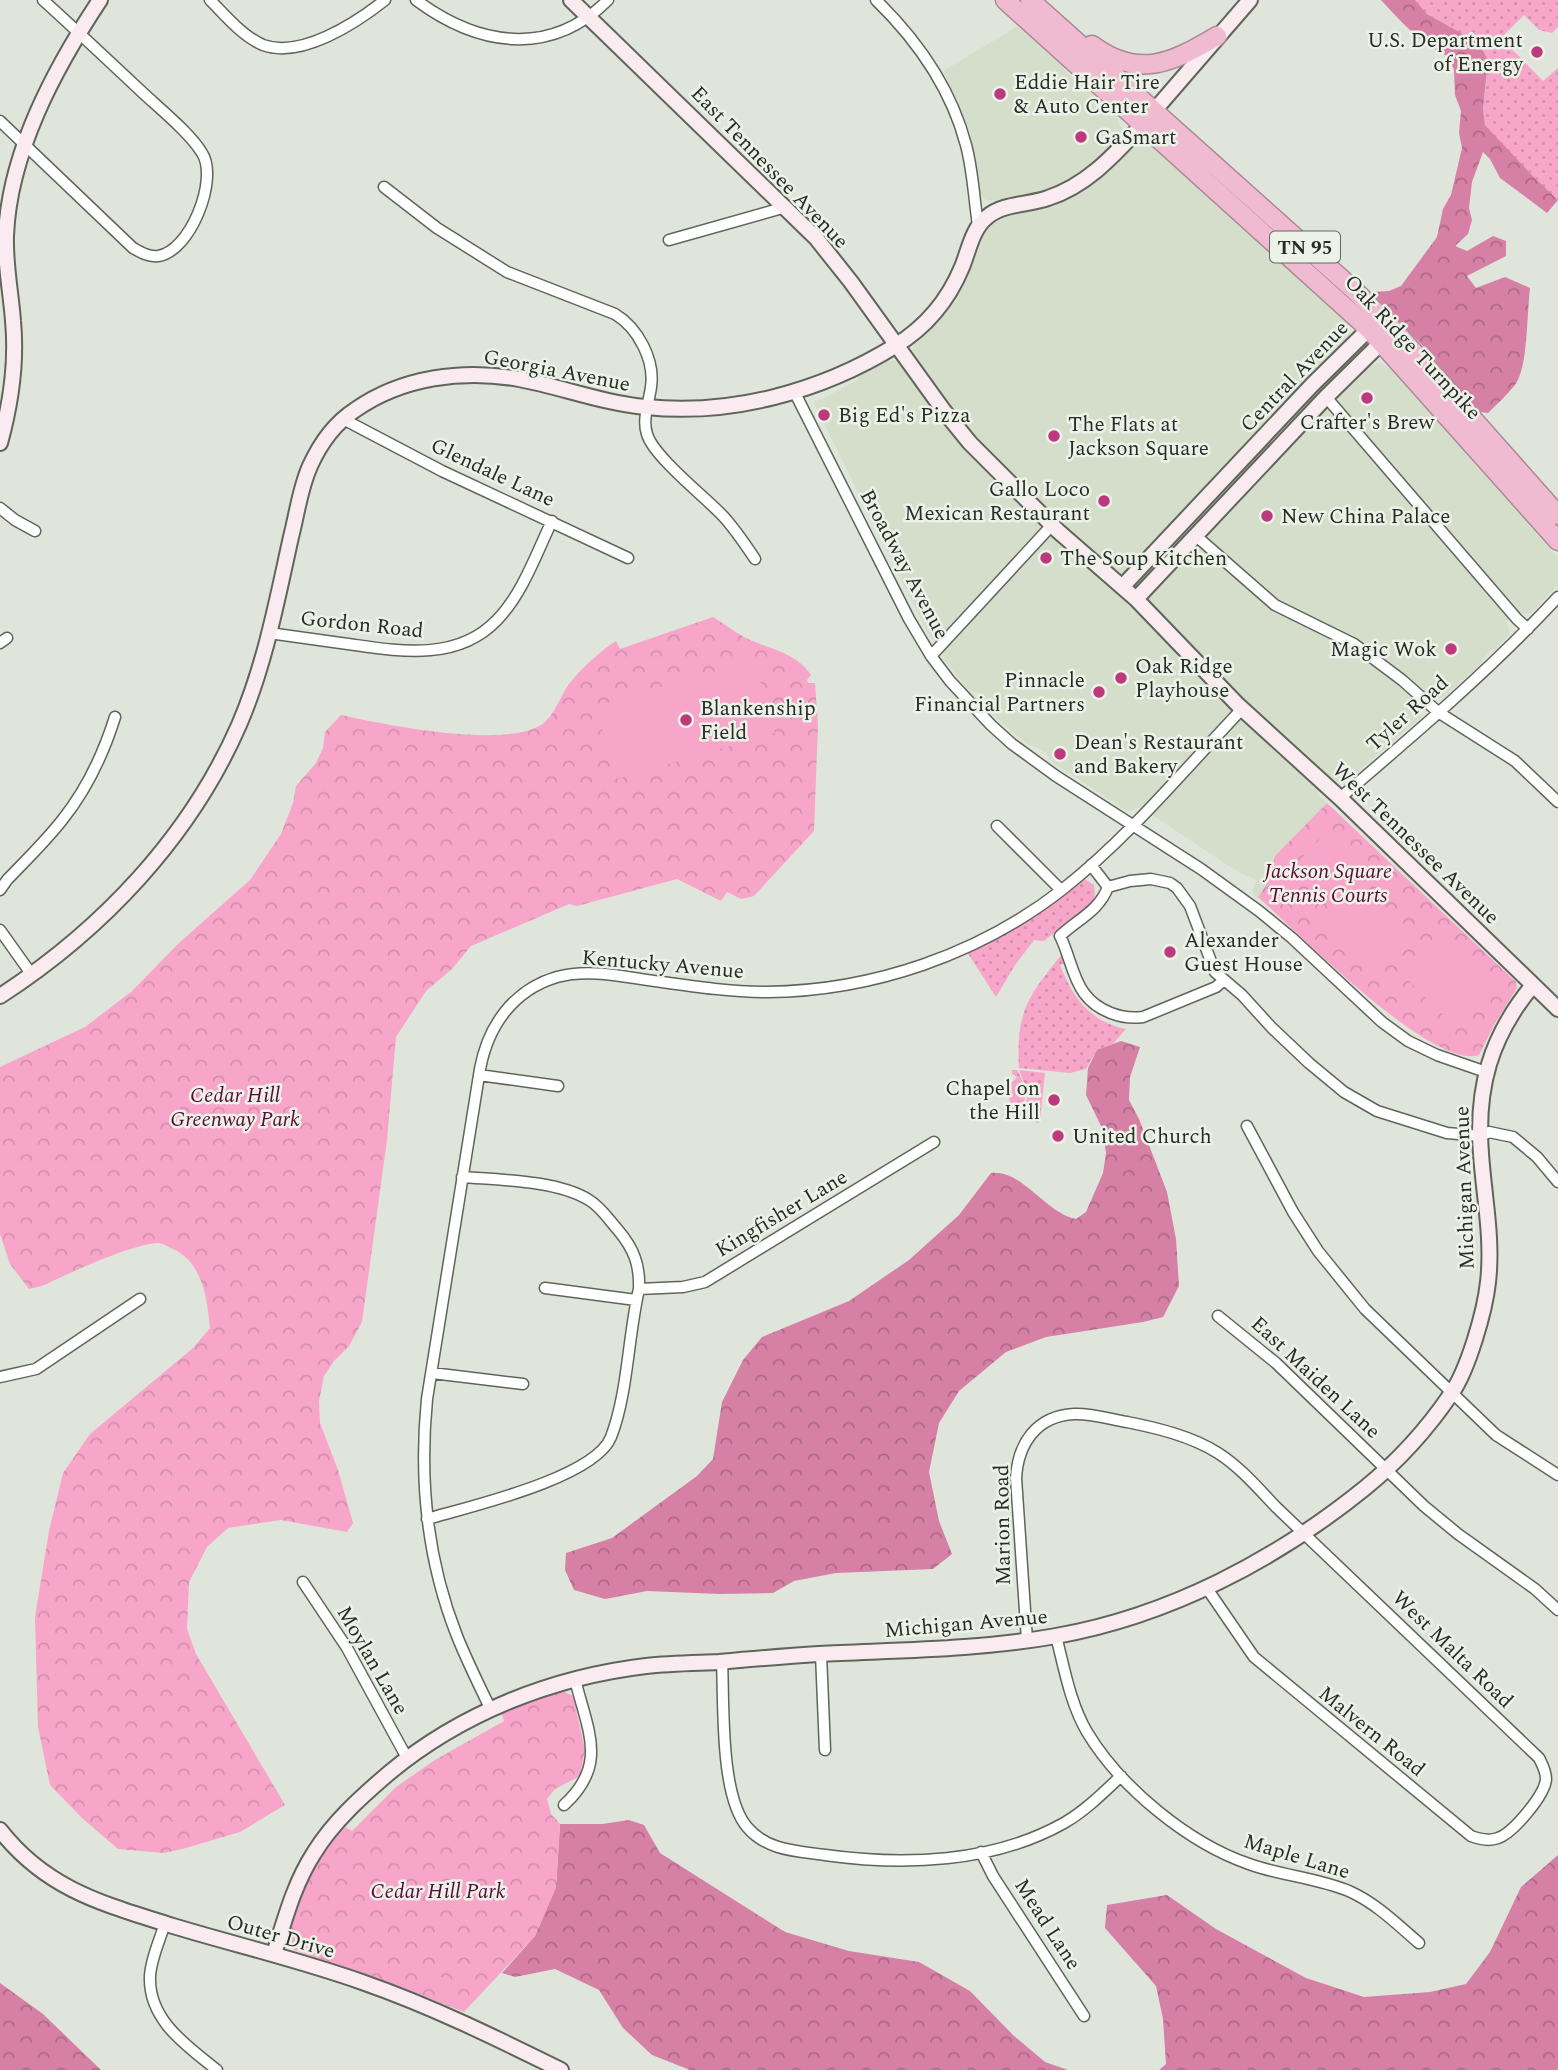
<svg xmlns="http://www.w3.org/2000/svg" width="1558" height="2070" viewBox="0 0 1558 2070" font-family="Spectral,serif">
  <style>
    .built { fill: #d4decb }
    .grass { fill: url(#grass-dots) }
    .forest { fill: url(#forest-crowns) }
    .park { fill: url(#park-crowns) }
    .garden { fill: #f7a6c9 }
    .lines { fill: none; stroke-linecap: round; stroke-linejoin: round }
    .street-casing { stroke: #60655b; stroke-width: 13 }
    .secondary-casing { stroke: #60655b; stroke-width: 18 }
    .highway-casing { stroke: #aa8996; stroke-width: 21 }
    .street { stroke: #fff; stroke-width: 10 }
    .secondary { stroke: #faebf1; stroke-width: 14 }
    .highway { stroke: #f0bbd1; stroke-width: 18 }
    .poi-dot { fill: #bc397e; stroke: #ecf2e7; stroke-width: 2.5 }
    .labels { text-anchor: middle; stroke-width: 5; stroke-linejoin: round; paint-order: stroke }
    .shield { fill: #ecf2e7; stroke: #646761; stroke-width: 2 }
    .shield-label { font-size: 19px; font-weight: bold; fill: #292b27 }
    .poi-label { font-size: 21px; fill: #292b27; stroke: #ecf2e7; text-anchor: start }
    .street-label { font-size: 21px; fill: #292b27; stroke: #ecf2e7 }
    .park-label { font-size: 21px; font-style: italic; fill: #580a36; stroke: #ecf2e7 }
  </style>
  <defs>
    <pattern id="grass-dots" width="8" height="8" patternUnits="userSpaceOnUse" patternTransform="scale(1.75)"><rect width="8" height="8" fill="#f7a6c9"/><path d="M2 2h.1M6 6h.1" fill="none" stroke="#d48fad" stroke-width="1.8" stroke-linecap="round"/></pattern>
    <pattern id="forest-crowns" width="20" height="18" patternUnits="userSpaceOnUse" patternTransform="scale(1.75)"><rect width="20" height="18" fill="#d680a6"/><path d="M2 6a3 3 0 1 1 6 0M12 15a3 3 0 1 1 6 0" fill="none" stroke="#ae6987"/></pattern>
    <pattern id="park-crowns" width="20" height="18" patternUnits="userSpaceOnUse" patternTransform="scale(1.75)"><rect width="20" height="18" fill="#f7a6c9"/><path d="M2 6a3 3 0 1 1 6 0M12 15a3 3 0 1 1 6 0" fill="none" stroke="#d48fad"/></pattern>
  </defs>
  <rect width="100%" height="100%" fill="#dfe5da"/>
  <path class="built" d="M1018,26L1060,63L1066,72L1116,114L1120,126L1140,144H1154L1347,320L1350,330L1346,343L1368,366L1378,363L1391,369L1558,558V585L1530,614L1518,613L1507,621L1510,634L1496,649L1491,650L1483,659L1480,666L1442,698L1432,697L1420,707L1421,717L1349,779L1339,782L1331,779L1317,794L1327,803L1276,856L1270,879L1257,899L1252,892L1256,880L1235,870L1154,816L1138,807L1131,811L1125,810L1052,762L1046,753L1033,745H1028L993,715L989,710L988,704L978,692H973L968,689L945,661L943,654L927,632L814,403L858,380L857,377L886,362L893,361L913,349L914,344L942,319L956,299L966,281L984,232L988,226L1002,217L998,201L986,200L981,195L970,133L959,103L943,71Z"/>
  <path class="grass" d="M1415,0H1558V27L1552,33L1539,30L1524,15L1501,38L1543,81L1558,68V200L1533,176L1485,125L1483,110L1488,60L1474,40L1427,14Z
    M1086,880L1094,885L1095,896L1091,904L1044,941L1034,940L1015,965L996,997L967,952L1027,920L1079,882Z
    M1063,953L1067,963L1060,965C1073,998 1089,1021 1126,1029L1113,1044L1097,1050L1086,1069L1070,1073L1019,1068C1016,1011 1028,996 1063,953Z
    M1012,1070H1017C1028,1089 1026,1101 1019,1121L1014,1119L1007,1088L1017,1077L1012,1074Z
    M1019,1070L1045,1073L1040,1121L1038,1123L1022,1117L1028,1094Z"/>
  <path class="forest" d="M1381,0H1415L1427,14L1474,40L1483,51L1488,60L1483,109L1485,125L1533,176L1558,200L1547,213L1500,178L1490,159L1483,152L1472,182L1469,208L1472,220L1468,234L1455,246L1467,251L1493,236L1506,241V256L1467,276L1476,288L1505,277L1530,288C1527,312 1528,368 1515,385C1507,395 1497,404 1488,413L1481,412L1474,407L1424,347L1374,295L1373,292L1389,291L1401,286L1437,237L1443,209L1451,195L1462,148L1459,133L1461,111L1455,95L1454,70L1449,57C1421,44 1401,22 1381,0Z
    M1121,1041L1140,1047L1130,1077L1129,1100L1139,1119L1167,1192L1176,1239L1179,1286L1163,1317L1143,1322L1046,1337L1006,1352L959,1391L939,1423L929,1472L939,1521L952,1554L933,1569L836,1573L794,1581L773,1593L719,1594L647,1591L605,1599L574,1590L565,1570L566,1553L612,1538L697,1476L713,1459L722,1402L743,1360L762,1337L849,1301L909,1260L959,1215L991,1173C1022,1169 1045,1213 1076,1219L1086,1212L1103,1173L1106,1153L1102,1128L1086,1095L1088,1068L1097,1050Z
    M629,1820L644,1825L660,1853L785,1932L849,1951L919,1962L970,1991L1013,2035L1045,2062L1068,2070H690L652,2055L623,2028L599,1990L555,1969L515,1977L502,1973L535,1936L556,1887L560,1824H602Z
    M1558,1855V2070H1159L1166,2064L1163,2019L1156,1986L1105,1928L1107,1905L1167,1895L1216,1929L1306,1978L1364,1997L1430,1992L1466,1984L1490,1952L1521,1887Z
    M0,1983L43,2014L101,2070H0Z"/>
  <path class="park" d="M713,617C725,624 737,634 750,640C773,650 796,653 811,675L807,680L808,683H815L818,725L814,831L754,896L741,899L727,892L721,901L677,879L577,906L569,904L471,946L452,969L426,991L396,1037L387,1140L362,1322L349,1346L334,1361L324,1376L319,1401L320,1423L338,1470L353,1523L347,1532L281,1520L228,1528L207,1547L189,1582L187,1629L196,1654L285,1805L240,1832L186,1848L164,1853L118,1849L82,1818L50,1785L38,1727L35,1617L49,1531L63,1473L90,1434L193,1348L210,1328C207,1298 203,1263 173,1249C168,1247 163,1243 158,1243C131,1244 68,1274 42,1286L29,1289L10,1264L0,1234V1067L85,1027L131,992L179,943L250,880L281,834L293,803L296,786L316,763L323,748L325,732L341,715C382,724 515,752 546,721C556,711 561,695 569,684C582,668 599,652 616,641L620,649Z
    M1327,803L1516,982L1517,988L1494,1025L1479,1055C1433,1071 1295,930 1258,897L1270,879L1275,856Z
    M563,1691L573,1696L585,1750L580,1776L555,1789L547,1799L551,1814L560,1824L556,1887L535,1936L464,2012L377,1978L294,1950L289,1946L287,1941C300,1895 313,1863 345,1827L352,1831L396,1787L435,1760L504,1721L501,1712Z"/>
  <path class="garden" d="M754,660L775,733L617,779L596,706Z
    M1331,828L1365,862L1328,900L1294,866Z
    M1366,887L1415,936L1378,974L1328,926Z
    M1442,939L1492,988L1454,1026L1405,977Z
    M422,1970L444,1978L440,1991L418,1983Z"/>
  <g class="lines">
    <defs>
      <path id="street" d="M210,0C225,15 242,36 263,45C301,59 356,23 385,0
        M416,0C478,46 550,58 608,0
        M876,0C918,41 951,88 966,145C973,171 974,199 978,225
        M0,121L133,248C140,252 148,257 158,256C190,252 219,179 202,153C190,133 159,108 142,92C109,61 76,30 43,0
        M384,187L437,228L507,272L615,314C638,328 655,360 651,387C649,402 642,420 647,434C653,456 705,497 723,516C735,529 745,544 755,559
        M669,240L786,207
        M794,391L909,619L931,656L950,681L991,725L1012,744L1056,776L1201,869L1259,911L1292,938L1382,1022L1408,1041L1437,1055L1486,1072
        M1326,397L1517,619L1528,629
        M343,419L442,471L628,558
        M0,508L15,520L35,531
        M1195,535L1275,605L1354,644L1402,680L1438,712L1515,761L1558,802
        M269,633C298,637 326,641 355,645C404,652 459,660 497,620C523,593 536,554 552,521
        M0,643L7,638
        M931,656L1052,525
        M1340,798C1415,734 1491,669 1558,597
        M997,826L1061,890
        M1091,865L1108,887C1099,911 1078,919 1060,936C1069,953 1072,977 1084,993C1097,1011 1122,1020 1143,1017L1216,987L1224,980
        M1108,887L1130,881L1151,879L1170,883L1177,888L1190,906L1215,972L1242,995L1272,1028L1309,1063L1344,1092L1377,1111L1447,1133L1481,1136L1489,1132L1513,1137L1537,1157L1558,1182
        M0,890L7,880C26,860 46,841 63,819C86,790 104,752 115,717
        M0,930L32,975
        M479,1075L558,1086
        M1247,1126L1293,1212L1318,1251L1365,1309L1496,1435L1558,1475
        M545,1288L636,1300
        M639,1289L683,1287L705,1282L934,1142
        M1218,1316L1276,1363L1424,1506L1458,1534L1535,1589L1558,1610
        M432,1373L523,1384
        M0,1377L36,1369L140,1299
        M427,1519C468,1507 595,1478 611,1437C628,1393 628,1336 639,1289C640,1265 634,1249 618,1230C609,1220 601,1207 589,1200C557,1180 499,1180 462,1177
        M303,1582L347,1648L407,1758
        M1056,1636C1064,1667 1070,1703 1087,1732C1120,1787 1188,1843 1249,1864C1282,1876 1319,1878 1351,1892C1377,1904 1398,1925 1419,1943
        M1027,1640L1016,1478C1018,1444 1036,1416 1074,1414C1090,1413 1110,1419 1127,1422C1157,1428 1191,1436 1218,1453C1240,1467 1258,1488 1276,1507L1539,1758C1542,1764 1546,1771 1546,1779C1545,1795 1513,1833 1498,1838C1490,1841 1479,1839 1471,1836L1254,1657L1206,1587
        M821,1654L825,1750
        M722,1661C724,1705 720,1795 747,1827C767,1851 798,1851 825,1855C904,1866 993,1863 1064,1823C1085,1811 1103,1793 1121,1776
        M491,1710C479,1685 467,1661 457,1636C427,1560 419,1480 427,1399L480,1069C488,1026 513,990 557,977C592,968 627,978 662,982C697,987 732,992 767,992C873,991 980,954 1063,889C1129,837 1184,770 1242,709
        M564,1805C609,1764 587,1730 575,1679
        M981,1852L993,1876L1084,2016
        M165,1923C160,1940 151,1958 150,1976C148,2020 187,2046 217,2070"/>
      <path id="secondary" d="M571,0L816,238L851,282L944,411L970,443L1058,531L1136,599L1238,705L1340,798L1558,1009
        M1154,111L1250,0
        M0,443C11,403 17,363 13,321C11,293 5,265 6,236C9,153 55,68 100,0
        M1122,587L1312,385L1375,323
        M1136,599L1326,397L1394,330
        M0,996C102,930 190,837 239,725C265,665 277,600 291,537C297,514 300,488 310,466C320,444 335,423 355,410C402,377 463,369 519,379C562,387 602,403 646,407C732,416 822,391 895,346C926,327 948,301 962,267C969,250 972,229 987,217C1003,203 1029,205 1048,198C1088,185 1115,154 1143,124
        M0,1830C47,1890 104,1904 173,1926C236,1945 300,1960 362,1982C431,2006 496,2038 561,2070
        M274,1954C285,1919 294,1884 314,1853C333,1822 361,1797 389,1773C461,1713 553,1677 646,1666C670,1663 695,1663 719,1662C752,1659 786,1656 819,1654C898,1650 978,1650 1056,1636C1169,1616 1276,1560 1365,1488C1397,1462 1428,1428 1451,1394C1468,1370 1485,1311 1488,1282C1493,1239 1484,1197 1481,1154C1476,1088 1490,1037 1533,985"/>
      <path id="highway" d="M1005,0L1369,329L1558,541
        M1030,0L1353,289L1394,330L1558,515
        M1092,45C1139,80 1173,62 1217,36"/>
    </defs>
    <use href="#street" class="street-casing"/>
    <use href="#secondary" class="secondary-casing"/>
    <use href="#highway" class="highway-casing"/>
    <use href="#street" class="street"/>
    <use href="#secondary" class="secondary"/>
    <use href="#highway" class="highway"/>
  </g>
  <g class="poi-dot">
    <circle cx="1537" cy="52" r="7"/>
    <circle cx="1000" cy="94" r="7"/>
    <circle cx="1081" cy="137" r="7"/>
    <circle cx="1367" cy="398" r="7"/>
    <circle cx="824" cy="415" r="7"/>
    <circle cx="1054" cy="436" r="7"/>
    <circle cx="1104" cy="501" r="7"/>
    <circle cx="1267" cy="516" r="7"/>
    <circle cx="1046" cy="558" r="7"/>
    <circle cx="1451" cy="649" r="7"/>
    <circle cx="1121" cy="678" r="7"/>
    <circle cx="1099" cy="692" r="7"/>
    <circle cx="686" cy="720" r="7"/>
    <circle cx="1060" cy="754" r="7"/>
    <circle cx="1170" cy="952" r="7"/>
    <circle cx="1054" cy="1100" r="7"/>
    <circle cx="1058" cy="1136" r="7"/>
  </g>
  <g class="labels">
    <rect class="shield" x="1270" y="231.5" width="70" height="31" rx="5"/>
    <g class="shield-label">
      <text x="1305" y="254">TN 95</text>
    </g>
    <g class="poi-label">
      <text x="1523" y="47" text-anchor="end">U.S. Department<tspan x="1523" dy="24">of Energy</tspan></text>
      <text x="1014" y="89">Eddie Hair Tire<tspan x="1014" dy="24">&amp; Auto Center</tspan></text>
      <text x="1095" y="144">GaSmart</text>
      <text x="838" y="422">Big Ed's Pizza</text>
      <text x="1367" y="429" text-anchor="middle">Crafter's Brew</text>
      <text x="1068" y="431">The Flats at<tspan x="1068" dy="24">Jackson Square</tspan></text>
      <text x="1090" y="496" text-anchor="end">Gallo Loco<tspan x="1090" dy="24">Mexican Restaurant</tspan></text>
      <text x="1281" y="523">New China Palace</text>
      <text x="1060" y="565">The Soup Kitchen</text>
      <text x="1437" y="656" text-anchor="end">Magic Wok</text>
      <text x="1135" y="673">Oak Ridge<tspan x="1135" dy="24">Playhouse</tspan></text>
      <text x="1085" y="687" text-anchor="end">Pinnacle<tspan x="1085" dy="24">Financial Partners</tspan></text>
      <text x="700" y="715">Blankenship<tspan x="700" dy="24">Field</tspan></text>
      <text x="1074" y="749">Dean's Restaurant<tspan x="1074" dy="24">and Bakery</tspan></text>
      <text x="1184" y="947">Alexander<tspan x="1184" dy="24">Guest House</tspan></text>
      <text x="1040" y="1095" text-anchor="end">Chapel on<tspan x="1040" dy="24">the Hill</tspan></text>
      <text x="1072" y="1143">United Church</text>
    </g>
    <g class="street-label">
      <text transform="translate(770 167) rotate(46)" y="7">East Tennessee Avenue</text>
      <text transform="translate(1413 347) rotate(47)" y="7">Oak Ridge Turnpike</text>
      <text transform="translate(557 370) rotate(11)" y="7">Georgia Avenue</text>
      <text transform="translate(1294 376) rotate(-46)" y="7">Central Avenue</text>
      <text transform="translate(493 472) rotate(25)" y="7">Glendale Lane</text>
      <text transform="translate(905 564) rotate(62)" y="7">Broadway Avenue</text>
      <text transform="translate(362 624) rotate(6)" y="7">Gordon Road</text>
      <text transform="translate(1407 713) rotate(-42)" y="7">Tyler Road</text>
      <text transform="translate(1416 843) rotate(44)" y="7">West Tennessee Avenue</text>
      <text transform="translate(663 964) rotate(5)" y="7">Kentucky Avenue</text>
      <text transform="translate(1464 1188) rotate(-92)" y="7">Michigan Avenue</text>
      <text transform="translate(781 1213) rotate(-31)" y="7">Kingfisher Lane</text>
      <text transform="translate(1316 1377) rotate(43)" y="7">East Maiden Lane</text>
      <text transform="translate(1002 1525) rotate(-91)" y="7">Marion Road</text>
      <text transform="translate(966 1623) rotate(-5)" y="7">Michigan Avenue</text>
      <text transform="translate(1453 1649) rotate(44)" y="7">West Malta Road</text>
      <text transform="translate(373 1660) rotate(60)" y="7">Moylan Lane</text>
      <text transform="translate(1372 1731) rotate(39)" y="7">Malvern Road</text>
      <text transform="translate(1297 1856) rotate(17)" y="7">Maple Lane</text>
      <text transform="translate(1048 1924) rotate(57)" y="7">Mead Lane</text>
      <text transform="translate(281 1936) rotate(16)" y="7">Outer Drive</text>
    </g>
    <g class="park-label">
      <text x="1328" y="878">Jackson Square<tspan x="1328" dy="24">Tennis Courts</tspan></text>
      <text x="235" y="1102">Cedar Hill<tspan x="235" dy="24">Greenway Park</tspan></text>
      <text x="438" y="1898">Cedar Hill Park</text>
    </g>
  </g>
</svg>
